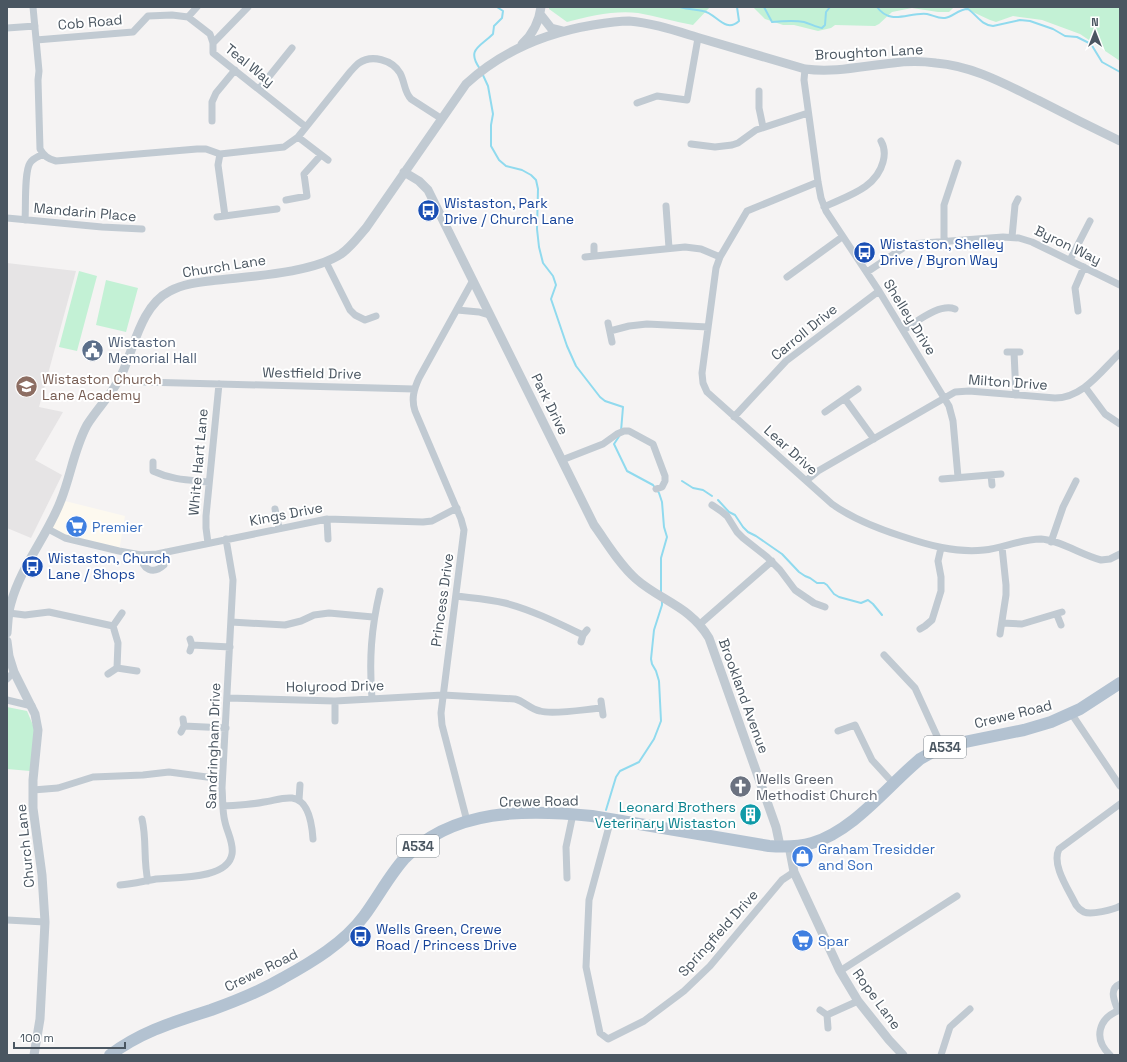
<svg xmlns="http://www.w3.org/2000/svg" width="1127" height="1062" viewBox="0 0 1127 1062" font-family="'Space Grotesk',sans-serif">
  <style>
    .commercial { fill: #fdf9ef }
    .education { fill: #e6e4e5 }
    .green { fill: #c3f1d5 }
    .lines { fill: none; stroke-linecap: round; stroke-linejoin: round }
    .stream { stroke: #90daee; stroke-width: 2 }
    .minor { stroke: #c1cad2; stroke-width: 7 }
    .tertiary { stroke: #c1cad2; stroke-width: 9 }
    .primary { stroke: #b3c2d1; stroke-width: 12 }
    .labels { text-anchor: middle; stroke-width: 4; stroke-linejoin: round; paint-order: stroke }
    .shield { fill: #fff; stroke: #808990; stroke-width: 1 }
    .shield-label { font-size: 13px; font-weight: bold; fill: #4a5661 }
    .street-label { font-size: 14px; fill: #4a5661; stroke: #fff }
    .transit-label { font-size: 14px; fill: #164399; stroke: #fff; text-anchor: start }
    .service-label { font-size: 14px; fill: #4e5e75; stroke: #fff; text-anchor: start }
    .education-label { font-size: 14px; fill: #785e54; stroke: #fff; text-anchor: start }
    .shop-label { font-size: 14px; fill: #366cbe; stroke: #fff; text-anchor: start }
    .worship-label { font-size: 14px; fill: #5b616d; stroke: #fff; text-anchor: start }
    .culture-label { font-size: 14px; fill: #0d838f; stroke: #fff; text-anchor: end }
  </style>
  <rect width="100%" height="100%" fill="#f5f3f3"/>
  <path class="commercial" d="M61,500L125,516L119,551L48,529Z"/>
  <path class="education" d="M7,263L76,271L39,407L63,412L35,460L62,475L31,538L7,528Z"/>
  <path class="green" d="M549,7H710L693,25C675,22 656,16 638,13C616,10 589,16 567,22L549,9Z
    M753,7H954L949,12H938L912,8L892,12L879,24L875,26L835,25L831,28L818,31L794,25H783L765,19Z
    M962,7H1120V61L1080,34L1042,20L1013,16L996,22L990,20Z
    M79,271L97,276L77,351L59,347Z
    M106,280L138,288L126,332L96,325Z
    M7,707L27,711L35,730L30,771L7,769Z"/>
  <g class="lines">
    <path class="stream" d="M680,7C689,10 694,9 703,11C716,13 725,34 739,21L737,7
      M764,7L772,22C783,21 794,20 804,22C811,24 816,27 822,28L825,25L826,12L830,7
      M877,7C891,26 908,12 927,14C933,15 938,19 945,18C953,17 958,9 968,9C977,15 981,25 993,26L1020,20L1030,21L1053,29L1065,36L1077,37L1091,44L1102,62L1120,72
      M480,69C466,49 480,47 493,34L494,26L502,18L503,11L497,7
      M482,73L488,86L493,114L491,125V146L499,160L506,166L522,170L531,175L536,180L538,189L537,229L539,247L543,263L553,276L556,285L551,299L567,346L576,366L600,397L605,401L623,407L621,431
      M620,435L614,444L627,471L653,485L659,493L662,502L664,527L667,537L661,558V593
      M682,481L693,488L703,490L712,496
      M718,500L729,512L735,515L743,527L748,532L756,536L782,554L799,572L805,576L810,578L817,583H824L827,585L834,594L839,597L861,603L868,600L873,604L882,615
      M606,810L616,777L620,771L639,762L654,739L661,721L659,681L656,671L652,664L651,659L654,630L662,605V601"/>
    <path class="minor" d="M33,7L39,71L38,80L40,149C44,156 48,159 56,161L197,149H206L220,154L284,147L298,137L350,72C353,69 356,65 359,63C372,54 392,60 400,73C405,82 404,92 411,99L442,119
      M188,17L197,7
      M7,28L35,26
      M36,40L133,32L148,16L172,15L188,17L210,34L213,43V53L306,127
      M213,43L248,7
      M805,69L804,80L818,182L821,198L826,211L879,291L949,406L953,421L958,477
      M259,89L292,48
      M759,91V108L763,127
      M637,103L657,96L687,100L698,38
      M212,121V102L216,93L235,70
      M298,137L328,160
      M691,144L715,147L732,145L738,143L756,130L808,113
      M220,154L218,165L225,216
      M818,182L747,211L720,257L716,268L702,373L703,383L707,392L832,504C853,519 876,528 901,536C928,545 955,553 984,550C1003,548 1021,539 1041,539C1059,540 1082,555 1101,560L1110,559L1120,554
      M286,200L307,196L304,174L321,155
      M666,206L669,248
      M824,207C846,196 876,189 883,162C885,155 885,148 881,141
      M217,217L277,209
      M7,218L102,227L142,229
      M25,220C26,208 24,172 30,163C33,158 38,157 43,154
      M1012,237L1015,205L1018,199
      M944,241V205L958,163
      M594,246V256
      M585,257L685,247L701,249L720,257
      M1070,260L1090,221
      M326,262L350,310L355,315L365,320L376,316
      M867,272L903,248L911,244L1003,237L1019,238L1032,242L1120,285
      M787,277L842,237
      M457,310L479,312L489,315
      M1078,311L1075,288L1084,267
      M608,323L612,342
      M903,330C917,322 939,303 955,309
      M610,331L629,326L647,324L708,327
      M1007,352H1020
      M1014,352L1016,395
      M119,379L131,382H143L414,389
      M1085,387L1105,414L1120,424
      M845,399L874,439
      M825,412L858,389
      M734,417L786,361L879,291
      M562,460L603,444L617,434L624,431H629L653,444L665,476V481L662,487L656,489
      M153,462V471C172,480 188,480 209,482
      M991,475L992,485
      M942,479L1001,474
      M807,480L818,471L955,392L969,391L1055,398C1083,398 1101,371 1120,353
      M712,505L721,511L727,516L737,532L743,538L767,557L780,570L795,590L814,603L825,607
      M275,509L279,528
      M327,519L328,539
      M48,529L65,538L119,551L141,555L157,554L327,519L423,522L432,521L457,508
      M1051,542L1063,507L1076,481
      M208,543L206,528V516L219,384
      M141,555C142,570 153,575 164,565L166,552
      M456,596C472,598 489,599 505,603C532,610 558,623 583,635
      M9,613L25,615L49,612L113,626L118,643L117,668L137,671
      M1057,615L1061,625
      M231,622L285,625L301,621L314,615L329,613L373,617
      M1002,623L1022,624L1062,612
      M700,624L772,561
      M113,626L122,613
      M920,629L925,626L932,620L941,591V577L938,561L941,548
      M1000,634L1006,595V585L1002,547
      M581,642L583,635L587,630
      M192,645L230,647
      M190,651L192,645L190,639
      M884,655L915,688L942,747
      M108,674L117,668
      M7,679L14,672
      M227,698L335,701L443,695L515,699C524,701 530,709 540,711C553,715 587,709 602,708
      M372,699C369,660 371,629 380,591
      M7,700L32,706
      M601,701L603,715
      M1071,713L1120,786
      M335,721V701
      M184,726L226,728
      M838,731L855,725L872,760L893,783
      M181,732L184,726L183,719
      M33,790L58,788L93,777L143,775L169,772L222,779
      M299,800L300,785
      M1120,804L1059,849C1051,865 1069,890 1076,905C1078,908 1080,910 1084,912C1091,915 1113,910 1120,906
      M223,806C237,805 250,805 264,802C273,801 282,797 292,798C309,800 312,824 313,839
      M142,819C147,840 143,860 148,881
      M611,819L589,900L586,967L600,1033L608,1039L644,1021L684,991L710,966L782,880L794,872
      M467,821L442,725L441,713L464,530L461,519L415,411C411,399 414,389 419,378L472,282
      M567,878L566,847L573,814
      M120,885C132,884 144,881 156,879C174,877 228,880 232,854C234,843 227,832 225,822C222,811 223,799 222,788L233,580L226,539
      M7,920L45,922
      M840,971L957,896
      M820,1010L827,1015L828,1028
      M1118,1011C1115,1002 1108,989 1120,984
      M827,1015L858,1001
      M941,1055L950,1027L970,1009
      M1110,1055C1093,1039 1098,1018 1120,1010"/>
    <path class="tertiary" d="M540,14L551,28L563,31
      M522,44C533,34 539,22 541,7
      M404,172L419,181L428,190L594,525C607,543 619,564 636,579C661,601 690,606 709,638L776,827L780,846
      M7,633C8,623 8,612 11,603C21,566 48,535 61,500C71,475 74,449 87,425C97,409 111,395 120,378C134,350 140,306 170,291C185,283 202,282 218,280C253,276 312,273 341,254C351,247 358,237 366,228L466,84C502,51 545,33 593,25C605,23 617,21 629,21C654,23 679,32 703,39C737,49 771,59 805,69C835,73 863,66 893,63C907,61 922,61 936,63C973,66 1005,84 1038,100C1065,114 1093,128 1120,141
      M7,641L9,656L14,672L35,714L38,730L33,780V808L42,875L45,922L40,1019L34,1055
      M789,846L794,872L840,971L858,1001L889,1040L903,1055"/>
    <path class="primary" d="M110,1055C142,1031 174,1022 211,1010C236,1001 261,991 283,978C312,962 344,943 364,916C378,897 389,876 404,859C452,808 528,809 592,816L769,846C783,847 798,847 812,843C850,832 882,793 911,767L920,759L936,750L950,745L1024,730L1051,722L1080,709L1120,683"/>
  </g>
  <defs>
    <symbol id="bus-disc" viewBox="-11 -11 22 22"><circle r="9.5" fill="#1a4fb4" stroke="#fff"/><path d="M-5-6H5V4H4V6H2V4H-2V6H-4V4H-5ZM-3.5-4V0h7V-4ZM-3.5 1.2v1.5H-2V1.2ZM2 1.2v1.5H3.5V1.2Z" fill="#fff"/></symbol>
    <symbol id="civic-disc" viewBox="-11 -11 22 22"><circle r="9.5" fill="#5c6f8a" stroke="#fff"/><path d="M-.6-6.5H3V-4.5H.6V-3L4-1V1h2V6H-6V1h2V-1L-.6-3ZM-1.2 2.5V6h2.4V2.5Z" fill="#fff"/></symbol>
    <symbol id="school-disc" viewBox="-11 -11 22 22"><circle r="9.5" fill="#8d6e63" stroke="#fff"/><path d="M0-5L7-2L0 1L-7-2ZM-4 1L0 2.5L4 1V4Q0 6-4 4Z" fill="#fff"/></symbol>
    <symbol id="supermarket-disc" viewBox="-11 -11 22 22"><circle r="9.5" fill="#3f7fe0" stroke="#fff"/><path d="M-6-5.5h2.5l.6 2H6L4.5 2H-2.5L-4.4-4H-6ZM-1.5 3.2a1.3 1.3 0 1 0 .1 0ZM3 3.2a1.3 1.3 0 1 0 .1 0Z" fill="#fff"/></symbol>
    <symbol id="church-disc" viewBox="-11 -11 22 22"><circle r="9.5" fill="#6b7280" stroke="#fff"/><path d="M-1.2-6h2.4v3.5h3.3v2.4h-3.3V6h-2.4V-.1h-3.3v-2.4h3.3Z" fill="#fff"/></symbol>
    <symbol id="building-disc" viewBox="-11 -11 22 22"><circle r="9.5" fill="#0f9aa8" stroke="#fff"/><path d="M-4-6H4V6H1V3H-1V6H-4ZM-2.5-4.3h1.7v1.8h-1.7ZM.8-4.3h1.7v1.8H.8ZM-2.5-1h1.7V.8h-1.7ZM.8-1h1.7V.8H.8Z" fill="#fff"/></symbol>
    <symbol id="shop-disc" viewBox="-11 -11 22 22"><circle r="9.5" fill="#3f7fe0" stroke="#fff"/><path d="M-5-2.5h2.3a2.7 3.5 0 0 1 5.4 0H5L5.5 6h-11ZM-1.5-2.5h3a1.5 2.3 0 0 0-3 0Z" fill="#fff"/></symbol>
  </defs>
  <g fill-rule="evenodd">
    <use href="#bus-disc" x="416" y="198" width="25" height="25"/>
    <use href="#bus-disc" x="852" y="240" width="25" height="25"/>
    <use href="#civic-disc" x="80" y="338" width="25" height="25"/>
    <use href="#school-disc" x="14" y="374" width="25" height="25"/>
    <use href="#supermarket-disc" x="64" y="514" width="25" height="25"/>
    <use href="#bus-disc" x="20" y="554" width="25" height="25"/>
    <use href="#church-disc" x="728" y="774" width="25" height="25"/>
    <use href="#building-disc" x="738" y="802" width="25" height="25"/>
    <use href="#shop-disc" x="790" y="844" width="25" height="25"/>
    <use href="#bus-disc" x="348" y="924" width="25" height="25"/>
    <use href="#supermarket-disc" x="790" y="928" width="25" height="25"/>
  </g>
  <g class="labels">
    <g class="shield">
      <rect x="924" y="736" width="42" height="22" rx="3"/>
      <rect x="397" y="835" width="42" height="22" rx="3"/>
    </g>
    <g class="shield-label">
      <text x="945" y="752">A534</text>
      <text x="418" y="851">A534</text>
    </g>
    <g class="street-label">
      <text transform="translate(90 22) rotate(-5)" y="5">Cob Road</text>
      <text transform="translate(869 52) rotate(-3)" y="5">Broughton Lane</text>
      <text transform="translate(250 65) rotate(39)" y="5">Teal Way</text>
      <text transform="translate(85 212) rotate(5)" y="5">Mandarin Place</text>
      <text transform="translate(1068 245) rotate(26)" y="5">Byron Way</text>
      <text transform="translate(224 266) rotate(-9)" y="5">Church Lane</text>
      <text transform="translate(910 317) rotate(58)" y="5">Shelley Drive</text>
      <text transform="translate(804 332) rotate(-39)" y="5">Carroll Drive</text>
      <text transform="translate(312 373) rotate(1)" y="5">Westfield Drive</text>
      <text transform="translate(1008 382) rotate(4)" y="5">Milton Drive</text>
      <text transform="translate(550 404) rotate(64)" y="5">Park Drive</text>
      <text transform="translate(791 450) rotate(42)" y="5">Lear Drive</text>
      <text transform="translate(198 462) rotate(-85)" y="5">White Hart Lane</text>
      <text transform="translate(286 514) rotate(-11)" y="5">Kings Drive</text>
      <text transform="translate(442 600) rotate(-82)" y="5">Princess Drive</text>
      <text transform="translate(335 686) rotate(-1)" y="5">Holyrood Drive</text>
      <text transform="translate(744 696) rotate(70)" y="5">Brookland Avenue</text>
      <text transform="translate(1013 714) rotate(-14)" y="5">Crewe Road</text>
      <text transform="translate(213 746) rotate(-88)" y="5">Sandringham Drive</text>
      <text transform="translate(539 801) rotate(-1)" y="5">Crewe Road</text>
      <text transform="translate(25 846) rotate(-96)" y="5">Church Lane</text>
      <text transform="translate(718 933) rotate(-48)" y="5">Springfield Drive</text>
      <text transform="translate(261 970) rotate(-26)" y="5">Crewe Road</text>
      <text transform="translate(877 999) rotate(54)" y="5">Rope Lane</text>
    </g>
    <g class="transit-label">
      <text x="444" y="208">Wistaston, Park<tspan x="444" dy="16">Drive / Church Lane</tspan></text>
      <text x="880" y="249">Wistaston, Shelley<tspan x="880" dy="16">Drive / Byron Way</tspan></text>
      <text x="48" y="563">Wistaston, Church<tspan x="48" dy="16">Lane / Shops</tspan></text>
      <text x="376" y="934">Wells Green, Crewe<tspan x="376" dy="16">Road / Princess Drive</tspan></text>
    </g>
    <g class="service-label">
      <text x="108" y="347">Wistaston<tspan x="108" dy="16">Memorial Hall</tspan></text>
    </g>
    <g class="education-label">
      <text x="42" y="384">Wistaston Church<tspan x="42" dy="16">Lane Academy</tspan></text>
    </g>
    <g class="shop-label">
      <text x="92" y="532">Premier</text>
      <text x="818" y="854">Graham Tresidder<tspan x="818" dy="16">and Son</tspan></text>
      <text x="818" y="946">Spar</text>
    </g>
    <g class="worship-label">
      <text x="756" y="784">Wells Green<tspan x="756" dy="16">Methodist Church</tspan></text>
    </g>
    <g class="culture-label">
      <text x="736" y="812">Leonard Brothers<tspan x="736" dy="16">Veterinary Wistaston</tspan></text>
    </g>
  </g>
  <rect width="1127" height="1062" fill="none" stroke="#4a5661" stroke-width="16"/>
  <g transform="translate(1095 32)" stroke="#ffffff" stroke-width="3" paint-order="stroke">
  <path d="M0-3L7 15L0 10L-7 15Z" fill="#4a5661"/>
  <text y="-6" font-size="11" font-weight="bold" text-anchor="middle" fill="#4a5661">N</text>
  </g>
  <path d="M14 1042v6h111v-6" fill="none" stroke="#4a5661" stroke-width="2"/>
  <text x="20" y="1042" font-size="12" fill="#4a5661" stroke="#ffffff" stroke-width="3" paint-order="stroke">100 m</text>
</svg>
